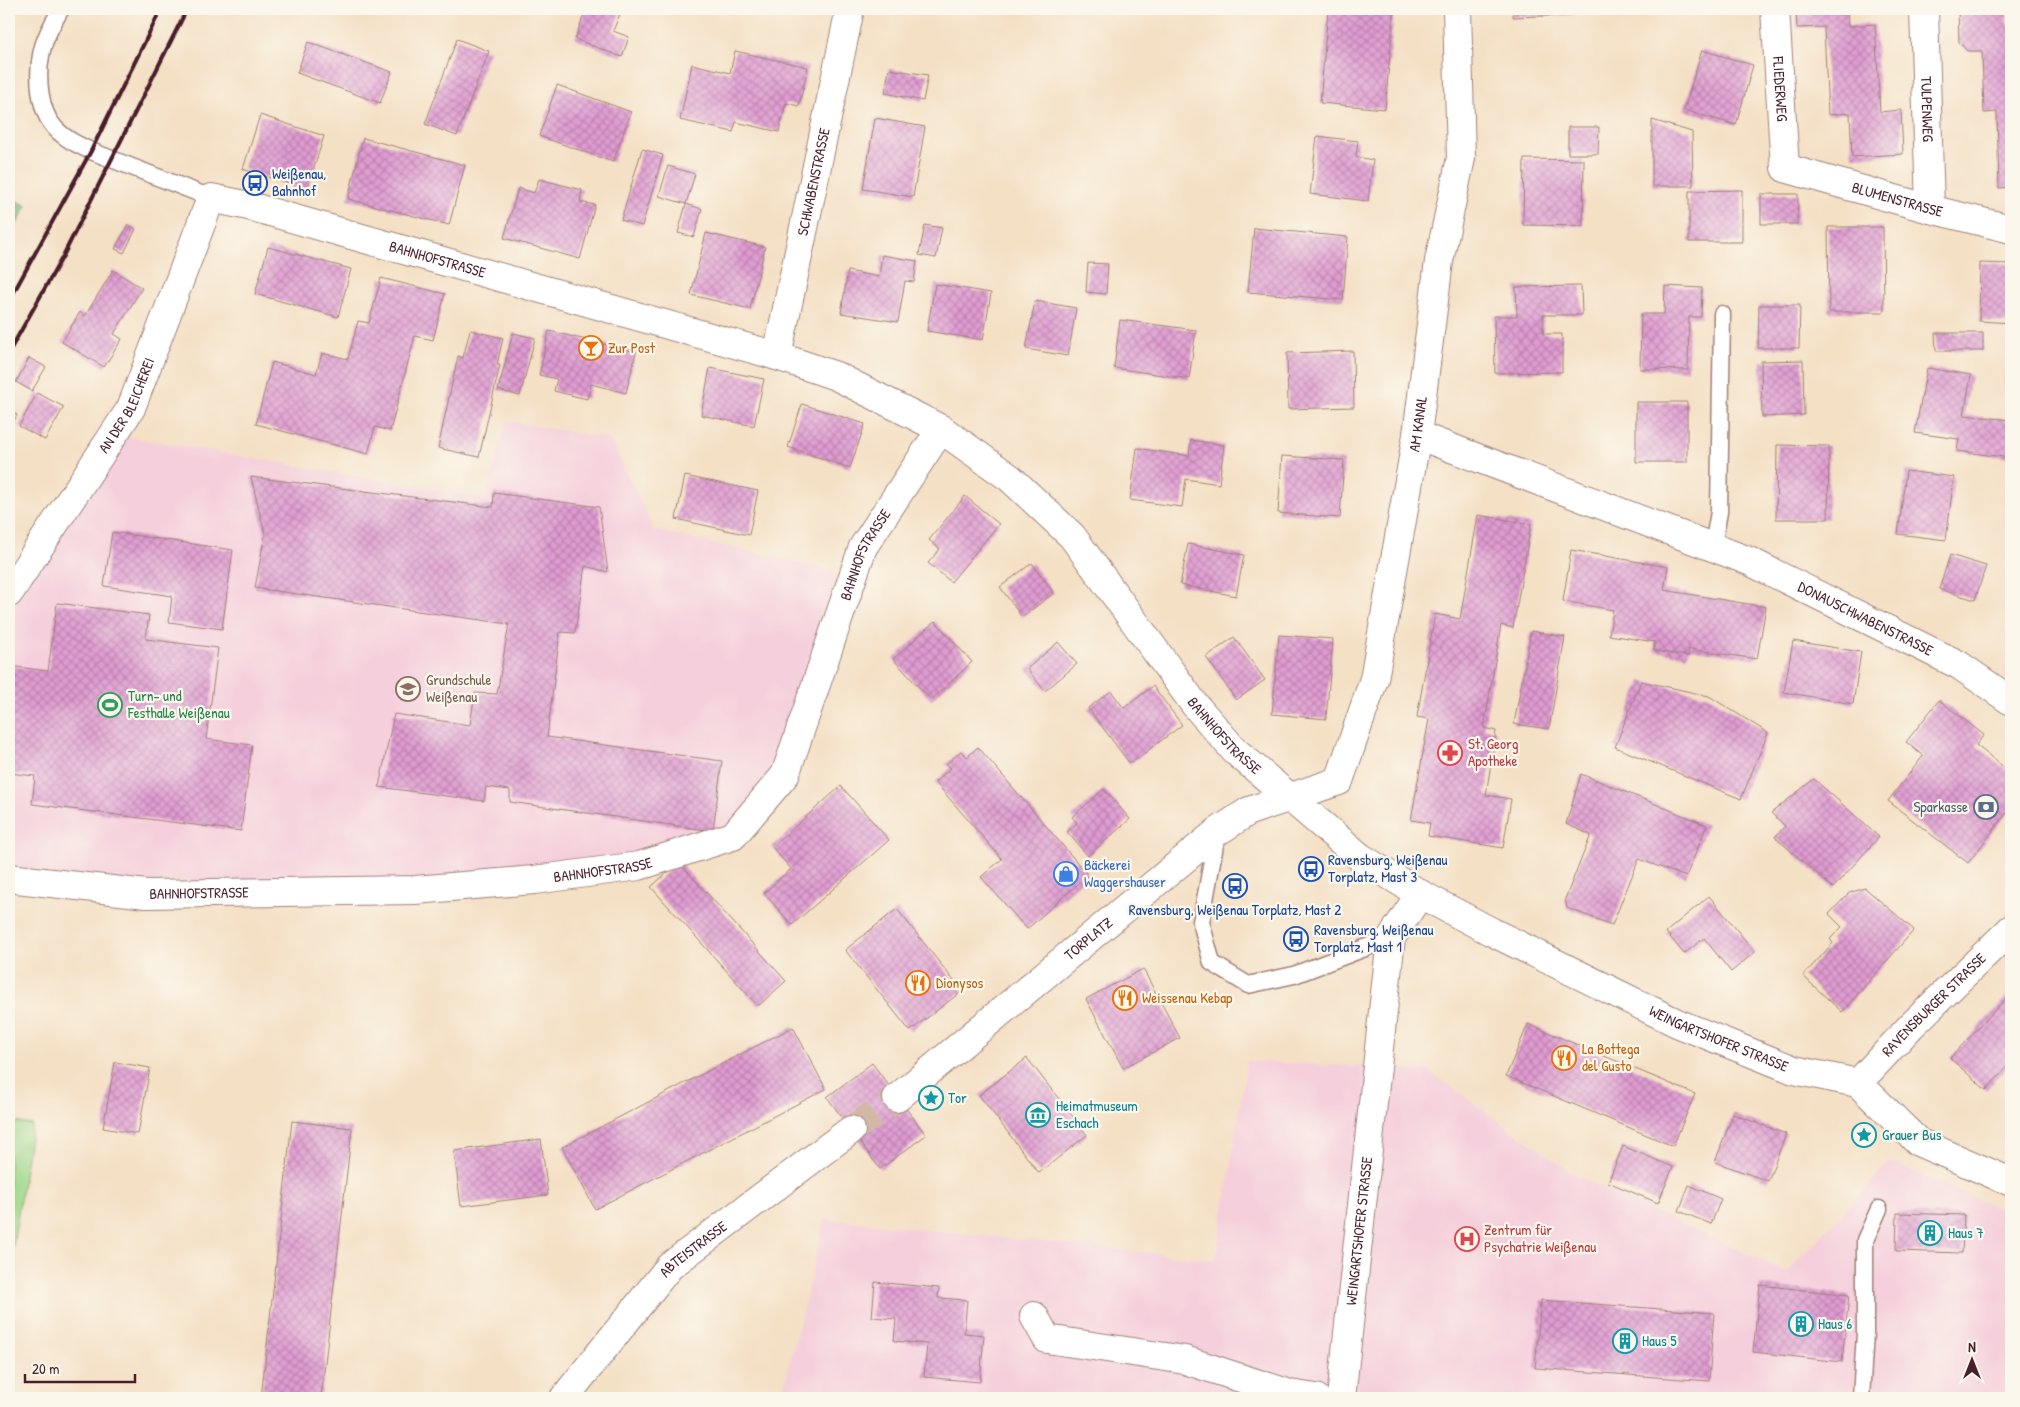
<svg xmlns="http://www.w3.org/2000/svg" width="2020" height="1407" viewBox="0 0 2020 1407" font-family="'Patrick Hand',sans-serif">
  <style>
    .built { fill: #f5cfdc }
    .forest { fill: url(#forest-crowns); stroke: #646c50 }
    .green { fill: #9ed78a; stroke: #747b5a }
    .building { fill: url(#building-cross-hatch) }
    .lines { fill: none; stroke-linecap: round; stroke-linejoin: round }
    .street-tunnel { stroke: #d2b9a6; stroke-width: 28; stroke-dasharray: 28 14; stroke-linecap: butt }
    .lane-casing { stroke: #9f8078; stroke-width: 19 }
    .street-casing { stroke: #9f8078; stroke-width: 30 }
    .lane { stroke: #fff; stroke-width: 16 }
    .street { stroke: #fff; stroke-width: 28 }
    .rail { stroke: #4a1f2b; stroke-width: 4 }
    .labels { text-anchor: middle; stroke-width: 4.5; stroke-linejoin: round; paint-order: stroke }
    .street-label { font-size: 15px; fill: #4a1f2b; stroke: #fbf7ec }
    .transit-label { font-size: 15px; fill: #164399; stroke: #fbf7ec; text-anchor: start }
    .food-label { font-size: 15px; fill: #c56008; stroke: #fbf7ec; text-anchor: start }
    .education-label { font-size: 15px; fill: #785e54; stroke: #fbf7ec; text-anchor: start }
    .leisure-label { font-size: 15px; fill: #27864d; stroke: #fbf7ec; text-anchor: start }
    .health-label { font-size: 15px; fill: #be3a42; stroke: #fbf7ec; text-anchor: start }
    .service-label { font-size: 15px; fill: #4e5e75; stroke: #fbf7ec; text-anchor: end }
    .shop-label { font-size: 15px; fill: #366cbe; stroke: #fbf7ec; text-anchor: start }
    .culture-label { font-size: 15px; fill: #0d838f; stroke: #fbf7ec; text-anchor: start }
  </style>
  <defs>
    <pattern id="forest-crowns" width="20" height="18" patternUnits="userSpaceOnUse" patternTransform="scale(1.25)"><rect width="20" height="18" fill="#7eb876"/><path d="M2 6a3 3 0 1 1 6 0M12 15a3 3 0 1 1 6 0" fill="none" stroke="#699561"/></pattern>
    <pattern id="building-cross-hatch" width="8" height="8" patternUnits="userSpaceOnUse" patternTransform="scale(1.25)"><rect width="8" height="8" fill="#e09cd2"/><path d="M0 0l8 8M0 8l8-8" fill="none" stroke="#b87fab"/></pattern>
  </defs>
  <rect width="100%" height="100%" fill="#fbf7ec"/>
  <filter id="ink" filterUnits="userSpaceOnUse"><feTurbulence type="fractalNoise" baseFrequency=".02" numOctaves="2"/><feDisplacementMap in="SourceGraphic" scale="10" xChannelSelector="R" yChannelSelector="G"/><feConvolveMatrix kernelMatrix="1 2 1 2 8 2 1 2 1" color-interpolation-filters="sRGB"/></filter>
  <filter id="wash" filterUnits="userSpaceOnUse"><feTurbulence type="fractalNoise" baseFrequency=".0096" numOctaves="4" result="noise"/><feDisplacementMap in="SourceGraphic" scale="20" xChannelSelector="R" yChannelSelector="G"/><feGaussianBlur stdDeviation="1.12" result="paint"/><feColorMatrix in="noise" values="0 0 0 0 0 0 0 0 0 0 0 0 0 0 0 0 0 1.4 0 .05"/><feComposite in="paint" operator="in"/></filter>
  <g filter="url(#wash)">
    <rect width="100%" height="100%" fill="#f4e0c5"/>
    <path class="built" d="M507,421L610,439L654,530L833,571L840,591L779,769L731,831L638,860L414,883L84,881L9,865V608L119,435L485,498Z
      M1247,1061L1427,1070L1575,1175L1787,1272L1890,1162L2011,1214V1398H781L825,1219L1216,1260Z"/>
    <path class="forest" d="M9,196L27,206L9,238Z"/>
    <path class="green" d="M9,1121L32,1125L9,1271Z"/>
    <g id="blocks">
      <path class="building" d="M586,9H622L613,31L629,37L622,57L575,39Z
        M1328,9H1394L1385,109L1320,103Z
        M1513,9H1572V15L1513,17Z
        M1796,9H1847L1848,26L1875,24L1880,112L1901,110L1903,154L1852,157L1850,113L1828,115L1824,27L1797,28Z
        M1958,9H2007V25H2011V187L1999,188L1997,112L1984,113L1982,51H1967L1959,42Z
        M457,39L489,51L457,136L425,124Z
        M308,42L392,72L380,103L297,73Z
        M1702,50L1753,65L1736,125L1684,110Z
        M735,51L808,67L799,106L786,103L779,132L736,122L733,132L680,120L692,64L730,73Z
        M889,69L928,75L923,101L885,93Z
        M557,85L631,112L613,162L539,136Z
        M260,115L324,136L307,190L243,169Z
        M875,118L925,127L913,197L863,189Z
        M1652,120L1692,132L1693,186H1652Z
        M1568,127H1599L1598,154H1568Z
        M1317,136L1358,141L1356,157L1373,160L1368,201L1310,194Z
        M363,138L465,165L449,225L348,199Z
        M642,149L663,155L642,226L621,220Z
        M1524,159L1584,160L1583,226L1523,225Z
        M668,166L695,174L686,204L659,196Z
        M539,179L582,190L580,202L595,205L580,259L504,238L518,188L534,193Z
        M1742,190V242H1689V191Z
        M1761,194H1798L1797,224H1761Z
        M686,204L702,209L694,237L678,233Z
        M128,225L136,229L124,253L115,249Z
        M925,225L942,228L936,258L919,255Z
        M1828,227H1883L1884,312H1829Z
        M1254,228L1348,237L1343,300L1248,292Z
        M706,233L765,247L750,309L691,295Z
        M268,247L351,269L338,317L255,294Z
        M882,255L917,261L914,282L905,281L898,322L841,313L848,271L879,277Z
        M1088,263L1108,264L1106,294L1086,292Z
        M1980,263L2011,264V323L1979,321Z
        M113,270L142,288L114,334L122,339L104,367L62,342L80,312L85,316Z
        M381,278L445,294L433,340L415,336L390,431L375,427L368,454L256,424L272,362L316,374L322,353L348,359L358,321L369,323Z
        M935,284L991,293L983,340L927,331Z
        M1581,286L1582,315H1543V334H1562V372L1495,373L1494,316H1517L1516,287Z
        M1665,286L1702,288L1701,317H1689L1688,370L1640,369L1641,314H1664Z
        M1035,301L1076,308L1068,356L1026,349Z
        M1759,305H1800L1799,348H1758Z
        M1120,320L1196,330L1189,379L1114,368Z
        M470,330L503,338L497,365H500L479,457L438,448L458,356L463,358Z
        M549,331L636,352L626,393L591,384L587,399L554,391L557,379L539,375Z
        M513,333L535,338L520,396L498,390Z
        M1935,333H1983V351H1936Z
        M1353,351L1354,407L1288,409L1287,353Z
        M29,358L46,367L32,391L16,382Z
        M1803,360L1804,415L1762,417L1761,361Z
        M710,368L764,379L754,426L701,415Z
        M1927,368L1971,375L1964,415L2011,420V458L1957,451L1959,439L1915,433Z
        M37,393L64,407L45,440L19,426Z
        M1636,402H1687V462H1636Z
        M802,404L865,424L850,468L788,447Z
        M9,410L17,415L9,431Z
        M1191,440L1224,445L1219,484L1186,479L1182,507L1130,500L1137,448L1189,456Z
        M1777,445L1829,446L1828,519H1776Z
        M1282,456L1344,460L1340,518L1278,513Z
        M1906,471L1954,477L1946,540L1898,534Z
        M685,476L758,491L749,535L676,519Z
        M251,477L493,507L494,493L599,507L608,572L585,566L575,633L560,632L547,737L722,761L713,831L510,802V790L486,787L484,801L379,787L394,714L470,725L475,693L497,694L509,624L255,588L265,534Z
        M965,496L999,524L951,582L928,563L940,549L929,540Z
        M1478,515L1531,524L1513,628L1501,625L1484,728L1496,731L1486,795L1511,799L1503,848L1428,836L1430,823L1411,820L1429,719L1417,717L1435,614L1460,619Z
        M112,532L233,550L222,629L169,622L172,596L104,586Z
        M1188,544L1244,555L1236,596L1180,585Z
        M1571,550L1668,567L1664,590L1766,607L1757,659L1689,649L1688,656L1654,651L1655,642L1609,635L1613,610L1563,601Z
        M1950,555L1986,566L1975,600L1939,589Z
        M1032,563L1054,593L1022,617L1000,587Z
        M57,603L149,615L146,639L218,648L206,739L252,745L241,831L32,804L35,776L9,773V666L48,671Z
        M935,621L972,662L931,700L893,659Z
        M1531,631L1565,637L1549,729L1514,724Z
        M1279,635L1333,639L1326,719L1272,714Z
        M1234,637L1265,680L1236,700L1206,657Z
        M1793,641L1861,652L1853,704L1784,692Z
        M1058,642L1077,664L1045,691L1027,669Z
        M1641,681L1709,696L1768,733L1741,799L1615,747Z
        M1153,686L1182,725L1130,764L1088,708L1111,691L1124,708Z
        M1939,700L1984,735L1976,745L2011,773V808L1968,863L1888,801L1923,756L1906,742Z
        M978,747L1088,875L1027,929L981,877L1002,859L935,782L951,768L946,764L961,751L967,757Z
        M1581,774L1707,825L1686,877L1639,859L1612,925L1567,908L1565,899L1591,835L1566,824Z
        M1814,779L1879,837L1833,888L1775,837L1785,826L1771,813Z
        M841,786L889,840L792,925L764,893L791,869L772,847Z
        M1104,789L1130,819L1088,856L1067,832L1077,823L1072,817Z
        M679,862L786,981L758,1006L651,887Z
        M1865,888L1914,930L1842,1012L1803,976L1833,943L1830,939L1842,927L1829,914L1849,893Z
        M1709,896L1755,952L1731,972L1704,938L1684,954L1666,932Z
        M897,909L962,991L910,1031L845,950Z
        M1143,969L1180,1038L1123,1068L1086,999Z
        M2011,993V1063L1986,1090L1950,1058Z
        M1528,1024L1695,1094L1673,1146L1506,1076Z
        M793,1027L826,1089L595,1209L562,1147Z
        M1027,1058L1087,1135L1039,1173L979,1095Z
        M115,1062L150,1068L138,1134L103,1128Z
        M872,1063L926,1135L880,1169L827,1097Z
        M1733,1114L1786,1134L1768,1181L1715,1162Z
        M292,1121L352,1128L321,1398H261Z
        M541,1139L548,1195L461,1206L454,1151Z
        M1623,1146L1673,1167L1658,1203L1608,1182Z
        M1689,1185L1721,1199L1711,1224L1679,1211Z
        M1897,1213L1964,1215L1962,1253L1896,1251Z
        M875,1282L939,1288L938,1298L967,1300L964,1333L984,1335L980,1382L924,1377L927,1344L894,1341L896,1319L872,1317Z
        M1760,1285L1849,1295L1842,1362L1753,1352Z
        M1541,1300L1714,1313L1709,1381L1535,1368Z"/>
    </g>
  </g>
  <g filter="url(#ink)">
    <use href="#blocks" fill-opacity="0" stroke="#9f8078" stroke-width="1"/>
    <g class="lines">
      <path class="street-tunnel" d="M851,1130L897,1098"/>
      <defs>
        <path id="lane" d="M61,9C53,23 44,38 41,55C37,77 39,111 55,128C65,139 78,145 91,151L211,198
          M1713,546L1719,512L1722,314
          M1217,834L1201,922L1212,963L1248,985L1294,975L1391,938
          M1861,1398L1865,1333V1240L1879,1209"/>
        <g id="street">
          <path id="s1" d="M1775,9L1785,168L1930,209L2011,229"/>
          <path id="s2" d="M1924,9L1930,209"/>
          <path id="s3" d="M777,356L850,9"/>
          <path id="s4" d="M1417,435L1749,561L1959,665L2011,701"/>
          <path id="s5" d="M9,593L131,408L211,198L249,206L777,356L836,376L941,429L1010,478L1072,536L1195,705L1235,751L1360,857L1420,894L1492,932L1677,1023L1794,1070L1858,1083L1918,1142L2011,1182"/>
          <path id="s6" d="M9,878L146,894L415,890L534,880L639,866L733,836L785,775L863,547L941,429"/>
          <path id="s7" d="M1858,1083L1910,1027L2011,929"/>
          <path id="s8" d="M897,1098L1217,832L1249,811L1339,781L1374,679L1417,435L1439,261L1461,158L1457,9"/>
          <path d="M1034,1316L1047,1339L1185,1360L1290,1394L1316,1398"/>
          <path id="s9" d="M564,1398L670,1266L851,1130"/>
          <path id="s10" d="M1341,1398L1391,938L1420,894"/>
        </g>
      </defs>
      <use href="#lane" class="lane-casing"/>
      <use href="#street" class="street-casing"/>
      <use href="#lane" class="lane"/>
      <use href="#street" class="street"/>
      <path class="rail" d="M9,301L91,151L161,9
        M9,352L63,256L187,9"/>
    </g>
  </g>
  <defs>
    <symbol id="bus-ring" viewBox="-11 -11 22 22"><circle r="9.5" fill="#fbf7ec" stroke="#1a4fb4" stroke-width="1.5"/><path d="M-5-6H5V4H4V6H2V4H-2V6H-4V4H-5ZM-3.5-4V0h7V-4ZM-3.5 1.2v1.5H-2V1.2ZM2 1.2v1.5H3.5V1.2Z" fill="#1a4fb4"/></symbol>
    <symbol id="bar-ring" viewBox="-11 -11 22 22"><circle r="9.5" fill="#fbf7ec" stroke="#e8710a" stroke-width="1.5"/><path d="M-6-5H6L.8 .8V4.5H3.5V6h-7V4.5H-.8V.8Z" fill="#e8710a"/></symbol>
    <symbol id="school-ring" viewBox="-11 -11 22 22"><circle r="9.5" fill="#fbf7ec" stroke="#8d6e63" stroke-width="1.5"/><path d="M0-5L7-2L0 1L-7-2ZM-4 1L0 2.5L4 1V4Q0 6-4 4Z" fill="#8d6e63"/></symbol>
    <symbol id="stadium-ring" viewBox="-11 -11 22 22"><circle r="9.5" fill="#fbf7ec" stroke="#2e9e5b" stroke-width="1.5"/><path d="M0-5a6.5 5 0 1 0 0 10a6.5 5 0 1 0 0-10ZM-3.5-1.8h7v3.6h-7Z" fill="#2e9e5b"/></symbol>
    <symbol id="pharmacy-ring" viewBox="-11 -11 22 22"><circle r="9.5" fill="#fbf7ec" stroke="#e0444e" stroke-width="1.5"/><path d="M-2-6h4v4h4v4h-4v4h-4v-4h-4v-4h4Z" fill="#e0444e"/></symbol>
    <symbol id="bank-ring" viewBox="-11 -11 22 22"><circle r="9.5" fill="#fbf7ec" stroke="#5c6f8a" stroke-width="1.5"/><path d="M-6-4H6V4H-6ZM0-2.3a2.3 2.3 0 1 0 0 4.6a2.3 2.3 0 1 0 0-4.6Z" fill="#5c6f8a"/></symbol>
    <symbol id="shop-ring" viewBox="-11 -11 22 22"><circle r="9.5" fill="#fbf7ec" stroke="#3f7fe0" stroke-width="1.5"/><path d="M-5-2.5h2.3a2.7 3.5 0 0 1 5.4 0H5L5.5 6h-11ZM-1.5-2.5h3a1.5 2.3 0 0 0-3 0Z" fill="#3f7fe0"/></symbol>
    <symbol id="restaurant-ring" viewBox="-11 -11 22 22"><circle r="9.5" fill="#fbf7ec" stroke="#e8710a" stroke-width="1.5"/><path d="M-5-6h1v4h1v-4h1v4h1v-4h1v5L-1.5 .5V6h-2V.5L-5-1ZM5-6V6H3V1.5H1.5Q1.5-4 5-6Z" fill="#e8710a"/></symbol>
    <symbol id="sight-ring" viewBox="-11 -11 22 22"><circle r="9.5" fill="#fbf7ec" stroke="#0f9aa8" stroke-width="1.5"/><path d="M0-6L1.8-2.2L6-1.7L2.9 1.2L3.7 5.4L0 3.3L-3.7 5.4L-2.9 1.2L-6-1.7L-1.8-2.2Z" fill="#0f9aa8"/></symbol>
    <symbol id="museum-ring" viewBox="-11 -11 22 22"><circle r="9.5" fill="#fbf7ec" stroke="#0f9aa8" stroke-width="1.5"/><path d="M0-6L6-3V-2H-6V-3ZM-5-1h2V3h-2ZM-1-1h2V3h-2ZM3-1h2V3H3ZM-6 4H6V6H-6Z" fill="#0f9aa8"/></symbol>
    <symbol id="building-ring" viewBox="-11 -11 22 22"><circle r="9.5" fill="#fbf7ec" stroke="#0f9aa8" stroke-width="1.5"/><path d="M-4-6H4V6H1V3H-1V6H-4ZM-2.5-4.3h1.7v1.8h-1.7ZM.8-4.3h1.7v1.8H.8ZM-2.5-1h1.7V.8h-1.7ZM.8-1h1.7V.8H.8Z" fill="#0f9aa8"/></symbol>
    <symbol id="hospital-ring" viewBox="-11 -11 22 22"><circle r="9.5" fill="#fbf7ec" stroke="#e0444e" stroke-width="1.5"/><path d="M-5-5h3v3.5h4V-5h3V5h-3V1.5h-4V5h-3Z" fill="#e0444e"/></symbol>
  </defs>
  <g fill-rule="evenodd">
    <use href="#bus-ring" x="241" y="169" width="28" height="28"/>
    <use href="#bar-ring" x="577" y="334" width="28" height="28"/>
    <use href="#school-ring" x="394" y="675" width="28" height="28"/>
    <use href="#stadium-ring" x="96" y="691" width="28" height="28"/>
    <use href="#pharmacy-ring" x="1436" y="739" width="28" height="28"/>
    <use href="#bank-ring" x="1972" y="793" width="28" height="28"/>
    <use href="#bus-ring" x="1297" y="855" width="28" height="28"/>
    <use href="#shop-ring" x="1052" y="860" width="28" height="28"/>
    <use href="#bus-ring" x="1221" y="872" width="28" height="28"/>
    <use href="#bus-ring" x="1282" y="925" width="28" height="28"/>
    <use href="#restaurant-ring" x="904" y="969" width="28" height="28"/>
    <use href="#restaurant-ring" x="1111" y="984" width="28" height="28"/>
    <use href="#restaurant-ring" x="1550" y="1044" width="28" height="28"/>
    <use href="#sight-ring" x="917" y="1084" width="28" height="28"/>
    <use href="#museum-ring" x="1024" y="1101" width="28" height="28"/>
    <use href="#sight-ring" x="1850" y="1121" width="28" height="28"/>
    <use href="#building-ring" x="1916" y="1219" width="28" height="28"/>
    <use href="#hospital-ring" x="1453" y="1225" width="28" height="28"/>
    <use href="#building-ring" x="1787" y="1310" width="28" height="28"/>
    <use href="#building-ring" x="1611" y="1327" width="28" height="28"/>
  </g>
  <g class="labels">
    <g class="street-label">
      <text dy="5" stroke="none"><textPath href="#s1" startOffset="80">FLIEDERWEG</textPath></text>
      <text dy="5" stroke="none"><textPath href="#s2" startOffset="100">TULPENWEG</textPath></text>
      <text dy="5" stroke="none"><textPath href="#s3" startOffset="178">SCHWABENSTRASSE</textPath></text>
      <text dy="5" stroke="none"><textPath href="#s1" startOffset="276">BLUMENSTRASSE</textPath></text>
      <text dy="5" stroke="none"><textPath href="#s5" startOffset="681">BAHNHOFSTRASSE</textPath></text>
      <text dy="5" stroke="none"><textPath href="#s5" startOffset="222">AN DER BLEICHEREI</textPath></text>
      <text dy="5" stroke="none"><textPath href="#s8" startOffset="916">AM KANAL</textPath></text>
      <text dy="5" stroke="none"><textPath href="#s6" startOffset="1046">BAHNHOFSTRASSE</textPath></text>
      <text dy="5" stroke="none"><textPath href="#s4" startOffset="485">DONAUSCHWABENSTRASSE</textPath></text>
      <text dy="5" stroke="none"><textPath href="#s5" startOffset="1635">BAHNHOFSTRASSE</textPath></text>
      <text dy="5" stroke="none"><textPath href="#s6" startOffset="596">BAHNHOFSTRASSE</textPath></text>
      <text dy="5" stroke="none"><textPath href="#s6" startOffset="191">BAHNHOFSTRASSE</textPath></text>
      <text dy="5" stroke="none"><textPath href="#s8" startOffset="249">TORPLATZ</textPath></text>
      <text dy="5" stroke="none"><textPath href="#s7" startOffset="109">RAVENSBURGER STRASSE</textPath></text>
      <text dy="5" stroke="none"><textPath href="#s5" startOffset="2220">WEINGARTSHOFER STRASSE</textPath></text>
      <text dy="5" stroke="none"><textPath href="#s10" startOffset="168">WEINGARTSHOFER STRASSE</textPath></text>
      <text dy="5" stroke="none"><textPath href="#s9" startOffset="198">ABTEISTRASSE</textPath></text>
    </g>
    <g class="transit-label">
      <text x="272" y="179">Weißenau,<tspan x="272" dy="17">Bahnhof</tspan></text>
      <text x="1328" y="865">Ravensburg, Weißenau<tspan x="1328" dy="17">Torplatz, Mast 3</tspan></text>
      <text x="1235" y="915" text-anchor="middle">Ravensburg, Weißenau Torplatz, Mast 2</text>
      <text x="1314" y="935">Ravensburg, Weißenau<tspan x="1314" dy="17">Torplatz, Mast 1</tspan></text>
    </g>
    <g class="food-label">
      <text x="608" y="353">Zur Post</text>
      <text x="936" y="988">Dionysos</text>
      <text x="1142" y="1003">Weissenau Kebap</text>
      <text x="1582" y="1054">La Bottega<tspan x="1582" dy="17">del Gusto</tspan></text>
    </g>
    <g class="education-label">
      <text x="426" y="685">Grundschule<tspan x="426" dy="17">Weißenau</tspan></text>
    </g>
    <g class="leisure-label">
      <text x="128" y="701">Turn- und<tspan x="128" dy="17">Festhalle Weißenau</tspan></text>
    </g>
    <g class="health-label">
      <text x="1468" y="749">St. Georg<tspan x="1468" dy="17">Apotheke</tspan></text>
      <text x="1484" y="1235">Zentrum für<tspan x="1484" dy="17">Psychatrie Weißenau</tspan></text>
    </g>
    <g class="service-label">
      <text x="1968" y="812">Sparkasse</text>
    </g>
    <g class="shop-label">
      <text x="1084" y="870">Bäckerei<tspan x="1084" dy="17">Waggershauser</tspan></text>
    </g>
    <g class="culture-label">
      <text x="948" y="1103">Tor</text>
      <text x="1056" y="1111">Heimatmuseum<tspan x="1056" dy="17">Eschach</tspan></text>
      <text x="1882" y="1140">Grauer Bus</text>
      <text x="1948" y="1238">Haus 7</text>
      <text x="1818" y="1329">Haus 6</text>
      <text x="1642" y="1346">Haus 5</text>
    </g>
  </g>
  <rect width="2020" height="1407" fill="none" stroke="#fbf7ec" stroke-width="30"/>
  <g transform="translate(1972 1360)" stroke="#fbf7ec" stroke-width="4" paint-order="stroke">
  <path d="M0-4L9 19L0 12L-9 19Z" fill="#4a1f2b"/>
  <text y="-8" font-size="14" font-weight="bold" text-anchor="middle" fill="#4a1f2b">N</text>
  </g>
  <path d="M25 1374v8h110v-8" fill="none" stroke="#4a1f2b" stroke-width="2.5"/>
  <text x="32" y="1374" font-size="15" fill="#4a1f2b" stroke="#fbf7ec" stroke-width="4" paint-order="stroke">20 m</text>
</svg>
